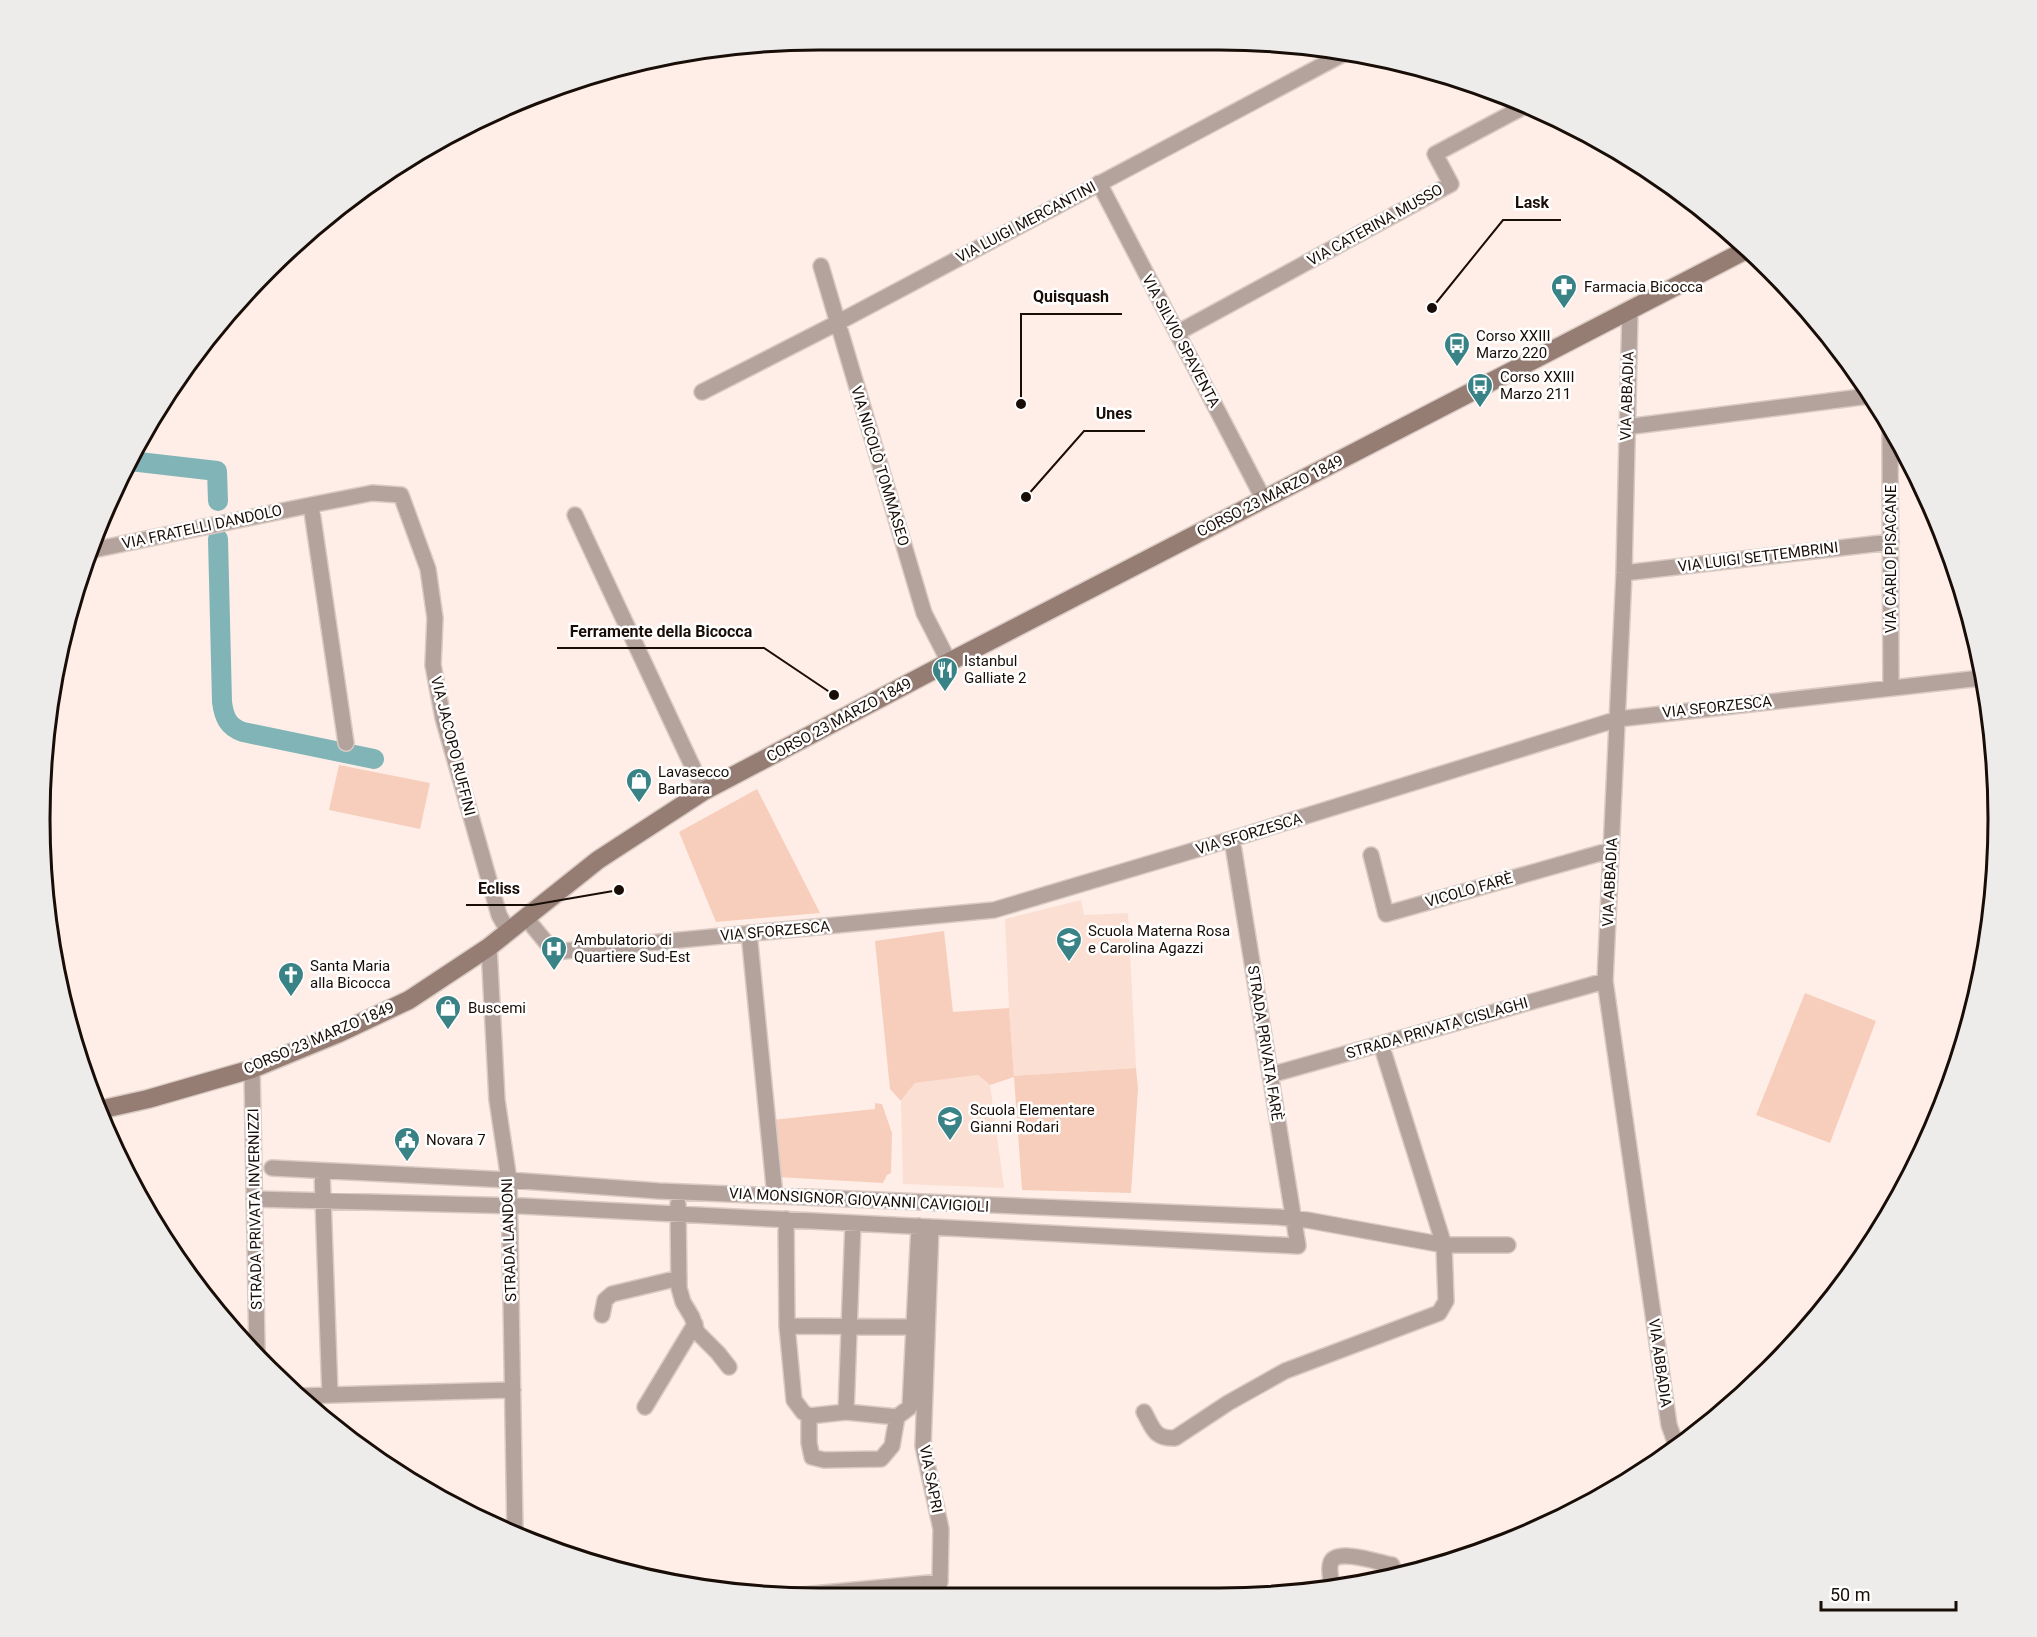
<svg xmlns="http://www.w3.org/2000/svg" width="2037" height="1637" viewBox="0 0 2037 1637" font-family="Roboto,sans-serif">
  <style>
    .built { fill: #fbdfd2 }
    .green { fill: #f7cebc }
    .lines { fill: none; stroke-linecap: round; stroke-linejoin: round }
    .canal { stroke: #80b4b7; stroke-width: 20 }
    .street-casing { stroke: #d9cac3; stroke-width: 18 }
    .secondary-casing { stroke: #d9cac3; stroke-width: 21 }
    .street { stroke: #b4a39c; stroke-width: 15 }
    .secondary { stroke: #957d73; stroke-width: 18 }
    .labels { text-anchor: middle; stroke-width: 5; stroke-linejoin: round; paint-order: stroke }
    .street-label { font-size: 15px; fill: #190d07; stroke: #fff }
    .poi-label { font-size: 15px; fill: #190d07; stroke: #fff; text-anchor: start }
    .rim { fill: none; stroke: #190d07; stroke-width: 3 }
    .leader { fill: none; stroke: #190d07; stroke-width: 2 }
    .callout-dot { fill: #190d07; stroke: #fff; stroke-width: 2 }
    .callout-label { font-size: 16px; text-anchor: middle; font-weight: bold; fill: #190d07; stroke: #fff; stroke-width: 5; stroke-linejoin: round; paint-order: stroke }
  </style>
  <rect width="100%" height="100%" fill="#feeee7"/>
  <path class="built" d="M1081,900L1084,915L1128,913L1136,1068L1014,1076L1009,1008L1005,919Z
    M978,1075L990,1085L1004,1188L903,1184L901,1102L915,1083Z"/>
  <path class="green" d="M339,765L430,783L420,829L329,810Z
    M757,789L820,913L716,922L679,832Z
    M944,931L953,1012L1009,1008L1014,1076L1136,1068L1138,1089L1131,1193L1022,1190L1014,1077L990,1085L978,1075L915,1083L901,1101L890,1089L875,941Z
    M1805,993L1876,1021L1830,1143L1756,1115Z
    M875,1103L882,1104L892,1133L891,1173L887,1175L883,1183L777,1177L772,1120L875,1109Z"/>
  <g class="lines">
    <path class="canal" d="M130,461L217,471L218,501
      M218,539L222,702C224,717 228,727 243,732L374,759"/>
    <defs>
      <path id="street" d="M1099,183L1264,500
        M821,266L924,613L949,662
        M1630,310L1624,573L1605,981L1669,1425L1677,1447
        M1177,333L1451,184L1435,154L1529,104
        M702,392L837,323L1349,51
        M1626,427L1869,396
        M1890,430L1891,688
        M575,515L704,791
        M93,550L311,505
        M1624,573L1891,542
        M346,743L311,505L372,493L401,495L428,569L435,618L433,665L443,718L499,915L508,931
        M1371,855L1386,914L1611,850
        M526,918L554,952L994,910L1232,839L1618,719L1981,678
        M749,933L775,1196
        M489,947L497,1100L509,1180L515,1533
        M252,1069L257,1350
        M1270,1075L1605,981
        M272,1168L509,1180L659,1191L1278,1217L1307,1220L1444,1245H1508
        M322,1171L330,1395L513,1390
        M254,1199L522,1206L1298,1246L1232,839
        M678,1204L679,1288L683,1302L692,1317L697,1332L718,1353L729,1367
        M786,1219L787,1326L794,1400L803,1412L809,1416
        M602,1315L605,1300L612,1294L679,1278
        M787,1326L914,1327
        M303,1396L330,1395
        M645,1407L695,1324
        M846,1412L809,1416V1443L812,1457L824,1460L881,1459L892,1446L897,1417L846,1412L853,1223
        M1144,1412C1153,1428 1154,1439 1175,1438L1228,1403L1285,1371L1439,1313L1446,1301L1444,1245L1381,1044
        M897,1417L910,1407L919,1226
        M1332,1586C1331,1579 1328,1569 1331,1562C1338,1548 1380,1563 1392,1565
        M792,1596L940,1582L941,1529L923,1446L931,1227"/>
      <path id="secondary" d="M99,1110L148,1099L252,1069L337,1034L409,1000L489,947L598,860L704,791L949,662L1748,249"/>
    </defs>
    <use href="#street" class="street-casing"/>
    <use href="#secondary" class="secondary-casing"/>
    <use href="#street" class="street"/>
    <use href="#secondary" class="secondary"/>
  </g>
  <defs>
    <symbol id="pharmacy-pin" viewBox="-11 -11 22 30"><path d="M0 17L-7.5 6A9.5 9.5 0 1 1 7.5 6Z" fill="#398286" stroke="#fff"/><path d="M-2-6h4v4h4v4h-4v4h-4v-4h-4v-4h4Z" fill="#fff"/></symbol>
    <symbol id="bus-pin" viewBox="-11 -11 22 30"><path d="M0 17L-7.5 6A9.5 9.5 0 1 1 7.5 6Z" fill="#398286" stroke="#fff"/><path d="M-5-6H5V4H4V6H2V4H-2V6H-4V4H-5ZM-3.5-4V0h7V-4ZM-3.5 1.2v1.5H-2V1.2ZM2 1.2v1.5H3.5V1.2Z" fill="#fff"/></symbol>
    <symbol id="restaurant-pin" viewBox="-11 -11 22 30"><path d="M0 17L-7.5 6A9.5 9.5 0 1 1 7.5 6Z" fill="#398286" stroke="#fff"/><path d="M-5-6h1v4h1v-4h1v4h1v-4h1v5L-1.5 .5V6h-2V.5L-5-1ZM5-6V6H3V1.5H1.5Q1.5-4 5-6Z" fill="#fff"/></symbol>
    <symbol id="shop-pin" viewBox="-11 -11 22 30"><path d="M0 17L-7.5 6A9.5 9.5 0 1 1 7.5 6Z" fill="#398286" stroke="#fff"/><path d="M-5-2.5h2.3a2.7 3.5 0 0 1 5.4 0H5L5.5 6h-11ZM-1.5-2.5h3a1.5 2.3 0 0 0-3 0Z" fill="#fff"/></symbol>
    <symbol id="school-pin" viewBox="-11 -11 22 30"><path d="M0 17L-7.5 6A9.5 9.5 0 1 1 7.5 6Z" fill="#398286" stroke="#fff"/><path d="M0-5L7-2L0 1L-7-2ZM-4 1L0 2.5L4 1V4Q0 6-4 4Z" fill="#fff"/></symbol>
    <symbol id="hospital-pin" viewBox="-11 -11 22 30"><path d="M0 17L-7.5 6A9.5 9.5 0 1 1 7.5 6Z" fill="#398286" stroke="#fff"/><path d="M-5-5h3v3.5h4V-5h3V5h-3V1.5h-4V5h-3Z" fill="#fff"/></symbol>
    <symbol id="church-pin" viewBox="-11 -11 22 30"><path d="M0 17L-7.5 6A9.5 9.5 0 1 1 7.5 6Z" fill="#398286" stroke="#fff"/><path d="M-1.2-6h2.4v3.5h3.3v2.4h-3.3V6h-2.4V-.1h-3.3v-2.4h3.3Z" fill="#fff"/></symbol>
    <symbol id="civic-pin" viewBox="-11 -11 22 30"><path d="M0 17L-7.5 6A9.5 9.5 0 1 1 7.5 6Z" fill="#398286" stroke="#fff"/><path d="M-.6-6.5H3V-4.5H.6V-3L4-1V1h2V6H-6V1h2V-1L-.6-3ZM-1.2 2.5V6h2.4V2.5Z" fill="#fff"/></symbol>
  </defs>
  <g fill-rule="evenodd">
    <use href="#pharmacy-pin" x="1549" y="272" width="30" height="40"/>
    <use href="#bus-pin" x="1442" y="330" width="30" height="40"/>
    <use href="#bus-pin" x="1465" y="371" width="30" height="40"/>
    <use href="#restaurant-pin" x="930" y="655" width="30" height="40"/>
    <use href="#shop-pin" x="624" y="766" width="30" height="40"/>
    <use href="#school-pin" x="1054" y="925" width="30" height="40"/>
    <use href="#hospital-pin" x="539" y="934" width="30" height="40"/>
    <use href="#church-pin" x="276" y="960" width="30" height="40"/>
    <use href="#shop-pin" x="433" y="993" width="30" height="40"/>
    <use href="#school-pin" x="935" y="1104" width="30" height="40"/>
    <use href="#civic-pin" x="392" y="1125" width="30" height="40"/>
  </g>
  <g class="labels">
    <g class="street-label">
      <text transform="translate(1026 222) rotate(-28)" y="5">VIA LUIGI MERCANTINI</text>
      <text transform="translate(1375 225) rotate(-29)" y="5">VIA CATERINA MUSSO</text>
      <text transform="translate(1181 341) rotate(62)" y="5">VIA SILVIO SPAVENTA</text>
      <text transform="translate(1627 396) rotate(-88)" y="5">VIA ABBADIA</text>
      <text transform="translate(880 466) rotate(73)" y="5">VIA NICOLÒ TOMMASEO</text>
      <text transform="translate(1270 496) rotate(-27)" y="5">CORSO 23 MARZO 1849</text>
      <text transform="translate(202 527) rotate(-12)" y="5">VIA FRATELLI DANDOLO</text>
      <text transform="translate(1758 557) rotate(-7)" y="5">VIA LUIGI SETTEMBRINI</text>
      <text transform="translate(1891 559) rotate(-90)" y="5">VIA CARLO PISACANE</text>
      <text transform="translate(1717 707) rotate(-6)" y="5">VIA SFORZESCA</text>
      <text transform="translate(839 720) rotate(-28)" y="5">CORSO 23 MARZO 1849</text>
      <text transform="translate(453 746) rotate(76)" y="5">VIA JACOPO RUFFINI</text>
      <text transform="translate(1249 834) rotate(-17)" y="5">VIA SFORZESCA</text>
      <text transform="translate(1610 882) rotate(-87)" y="5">VIA ABBADIA</text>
      <text transform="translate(1469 890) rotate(-16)" y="5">VICOLO FARÈ</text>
      <text transform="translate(775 931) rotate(-5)" y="5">VIA SFORZESCA</text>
      <text transform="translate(1437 1028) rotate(-16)" y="5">STRADA PRIVATA CISLAGHI</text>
      <text transform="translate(319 1038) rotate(-23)" y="5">CORSO 23 MARZO 1849</text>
      <text transform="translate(1265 1043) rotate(81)" y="5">STRADA PRIVATA FARÈ</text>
      <text transform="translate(859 1200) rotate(3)" y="5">VIA MONSIGNOR GIOVANNI CAVIGIOLI</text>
      <text transform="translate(255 1209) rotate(-91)" y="5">STRADA PRIVATA INVERNIZZI</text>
      <text transform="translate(509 1240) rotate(-92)" y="5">STRADA LANDONI</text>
      <text transform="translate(1660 1363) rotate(82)" y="5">VIA ABBADIA</text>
      <text transform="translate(931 1479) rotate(79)" y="5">VIA SAPRI</text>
    </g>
    <g class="poi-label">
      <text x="1584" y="292">Farmacia Bicocca</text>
      <text x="1476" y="341">Corso XXIII<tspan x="1476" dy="17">Marzo 220</tspan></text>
      <text x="1500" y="382">Corso XXIII<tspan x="1500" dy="17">Marzo 211</tspan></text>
      <text x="964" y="666">Istanbul<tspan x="964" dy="17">Galliate 2</tspan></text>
      <text x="658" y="777">Lavasecco<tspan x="658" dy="17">Barbara</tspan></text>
      <text x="1088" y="936">Scuola Materna Rosa<tspan x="1088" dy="17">e Carolina Agazzi</tspan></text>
      <text x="574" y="945">Ambulatorio di<tspan x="574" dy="17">Quartiere Sud-Est</tspan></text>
      <text x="310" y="971">Santa Maria<tspan x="310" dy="17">alla Bicocca</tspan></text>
      <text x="468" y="1013">Buscemi</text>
      <text x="970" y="1115">Scuola Elementare<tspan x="970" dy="17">Gianni Rodari</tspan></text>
      <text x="426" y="1145">Novara 7</text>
    </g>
  </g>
  <path d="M0 0H2037V1637H0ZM819 50H1219A769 769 0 0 1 1988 819V819A769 769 0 0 1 1219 1588H819A769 769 0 0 1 50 819V819A769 769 0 0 1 819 50Z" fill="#edeceb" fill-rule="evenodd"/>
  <path class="rim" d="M819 50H1219A769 769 0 0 1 1988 819V819A769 769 0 0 1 1219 1588H819A769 769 0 0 1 50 819V819A769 769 0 0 1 819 50Z"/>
  <path class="leader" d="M1432 308L1503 220H1561M1021 404L1021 314H1122M1026 497L1084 431H1145M834 695L764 648H557M619 890L532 905H466"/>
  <g class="callout-dot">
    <circle cx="1432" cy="308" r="6"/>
    <circle cx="1021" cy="404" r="6"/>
    <circle cx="1026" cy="497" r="6"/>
    <circle cx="834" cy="695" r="6"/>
    <circle cx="619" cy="890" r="6"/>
  </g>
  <g class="callout-label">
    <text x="1532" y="208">Lask</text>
    <text x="1071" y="302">Quisquash</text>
    <text x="1114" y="419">Unes</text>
    <text x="661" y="637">Ferramente della Bicocca</text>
    <text x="499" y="894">Ecliss</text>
  </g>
  <path d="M1821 1601v9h135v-9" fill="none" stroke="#190d07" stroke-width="3"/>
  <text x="1830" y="1601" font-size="18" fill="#190d07" stroke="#ffffff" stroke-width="4.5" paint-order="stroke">50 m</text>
</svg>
